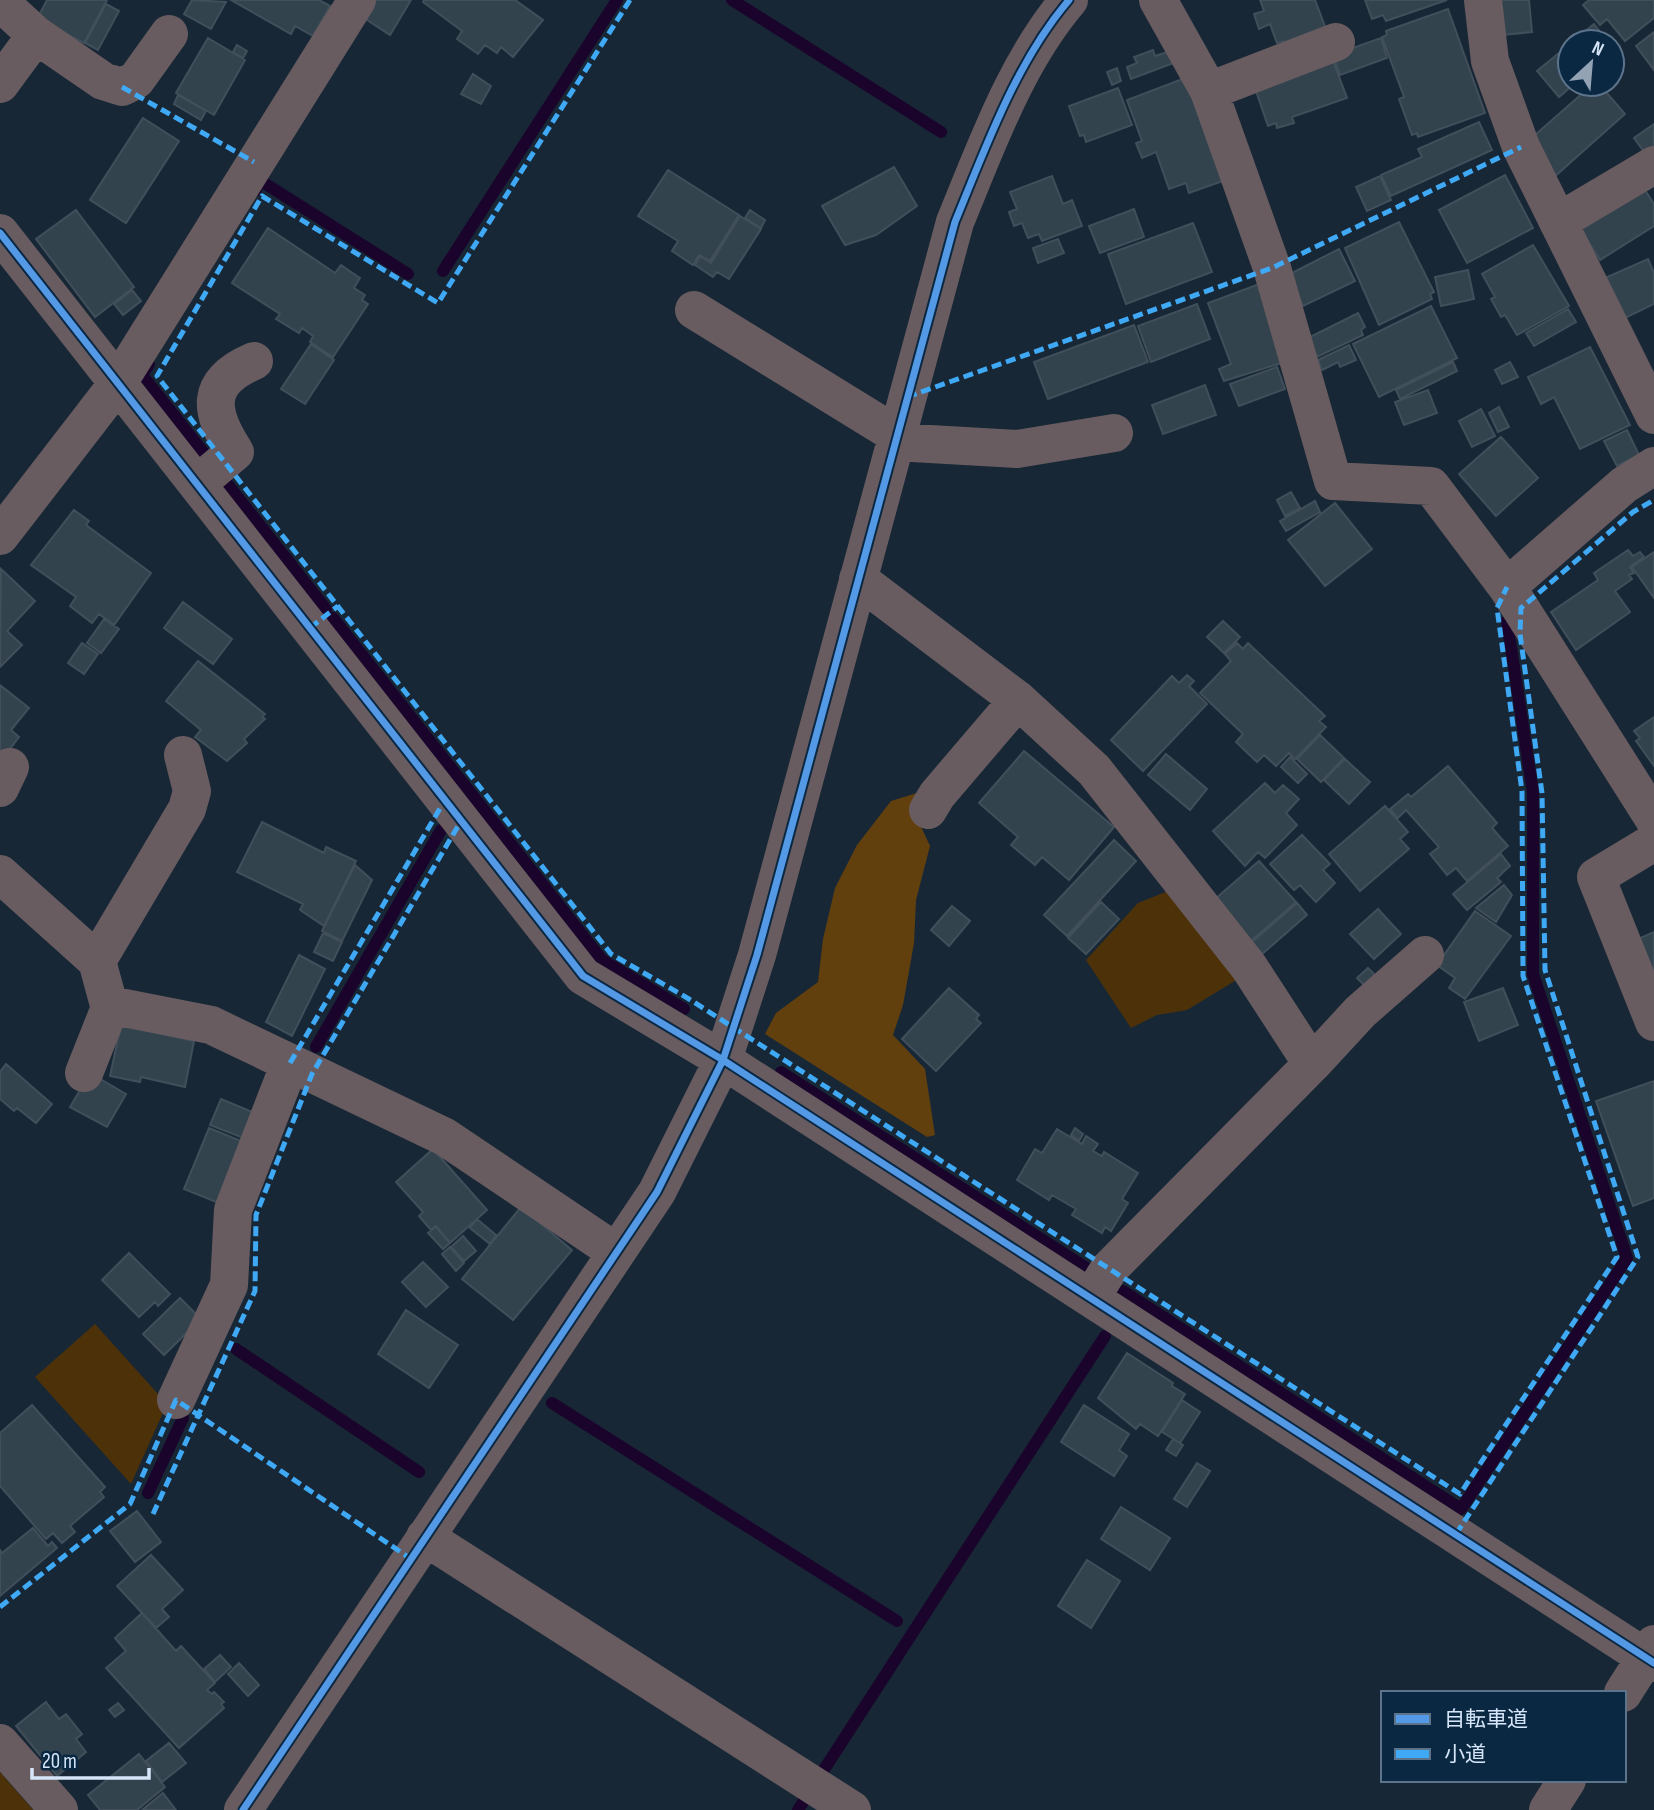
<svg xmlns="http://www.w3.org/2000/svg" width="1654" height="1810" viewBox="0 0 1654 1810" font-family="'Sofia Sans Condensed','Noto Sans JP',sans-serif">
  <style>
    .green { fill: #4d3209 }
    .forest { fill: #61400e }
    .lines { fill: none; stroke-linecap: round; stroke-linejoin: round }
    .stream { stroke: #1a042b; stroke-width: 12 }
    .building { fill: #33434e; stroke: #404f5a; stroke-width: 2 }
    .minor { stroke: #685c60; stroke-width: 38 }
    .quiet { stroke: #3fa9f5; stroke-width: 5; stroke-dasharray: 10 5; stroke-linecap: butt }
    .cycleway-casing { stroke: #0b2843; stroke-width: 11 }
    .cycleway { stroke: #5399e6; stroke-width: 7 }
  </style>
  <rect width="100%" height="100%" fill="#182736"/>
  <path class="green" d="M1173,889L1243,976L1187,1010L1157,1015L1131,1028L1086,960L1138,903Z
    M95,1324L167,1404L131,1484L35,1377Z
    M0,1772L33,1810H0Z"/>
  <path class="forest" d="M917,793V818L930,846L916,900L914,943L903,1005L893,1035L925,1069L935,1135L927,1137L765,1034L776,1013L818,982L823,939L835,888L857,845L891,801Z"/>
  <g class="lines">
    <path class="stream" d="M732,0L941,132
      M255,191L261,181L408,274
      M443,271L617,0
      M149,364L142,375L211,462
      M221,476L326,609
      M333,618L602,960L684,1009
      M316,1047L441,830
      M781,1072L1088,1269
      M1123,1291L1461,1509L1627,1258L1533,974V793L1507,621
      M236,1349L419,1472
      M552,1403L897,1621
      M148,1493L183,1418
      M825,1768L1105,1336
      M798,1810L806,1798"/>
  </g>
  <path class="building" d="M47,0H107L84,43L37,19Z
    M192,0L226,2L211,29L184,14Z
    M231,0H319L330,6L313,36L295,26L291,34Z
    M366,0H411L390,35L358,14Z
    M424,0H515L543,20L513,57L501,47L497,53L485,45L478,54L457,39L462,31L423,2Z
    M1260,0H1315L1326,29L1286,46L1284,41L1277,43L1270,24L1259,29L1254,14L1264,11Z
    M1365,0H1447L1386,21L1383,15L1372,19Z
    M1500,0H1529L1532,32L1503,35Z
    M1589,0H1654V18L1625,41L1607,19L1600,25L1583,5Z
    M106,4L119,11L98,50L85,43Z
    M1448,9L1485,113L1418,137L1417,133L1412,135L1399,99L1404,97L1382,37L1387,35L1386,31Z
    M1594,24L1608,42H1572Z
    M1654,32V70L1636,46Z
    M208,38L245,60L214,115L176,93Z
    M1381,38L1387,58L1340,75L1333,55Z
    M1570,44V84H1574L1559,97L1537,71Z
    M237,45L247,51L243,58L233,52Z
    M1153,50L1155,56L1174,50L1179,61L1131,79L1127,67L1137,63L1134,57Z
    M1332,58L1347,98L1292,117L1294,123L1277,128L1276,123L1268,126L1254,85Z
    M1117,68L1121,81L1112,85L1107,72Z
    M473,74L491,86L481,104L461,94Z
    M1185,78L1223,181L1189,193L1186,183L1169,189L1156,152L1142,158L1136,143L1142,141L1127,100Z
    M1593,84H1599L1625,114L1553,178L1535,135Z
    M1118,88L1132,125L1086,142L1084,135L1080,136L1069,106Z
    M178,95L206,111L201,120L174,104Z
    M143,118L179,141L126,223L90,200Z
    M1479,122L1492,150L1391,196L1381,175L1422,157L1418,149Z
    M1654,124V156L1650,160L1634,138Z
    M894,167L917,206L876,235L845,245L822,206Z
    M668,170L739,215L710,261L699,255L693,265L672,251L678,241L638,216Z
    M1505,175L1533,228L1467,263L1439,210Z
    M1052,176L1063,204L1072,200L1082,226L1042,241L1039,234L1028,238L1022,223L1014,226L1009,212L1017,209L1010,192Z
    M1380,176L1391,200L1367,211L1356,187Z
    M1640,182L1654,204V226L1600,260L1576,222Z
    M1134,209L1144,237L1100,253L1089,226Z
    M76,210L134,287L95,317L36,239Z
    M750,210L765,220L761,228L745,218Z
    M740,216L761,229L729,279L717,272L713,277L695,265L700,256L711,263Z
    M1399,222L1434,292L1430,294L1432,299L1379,325L1345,248Z
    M1193,223L1212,272L1126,304L1108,254Z
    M268,228L335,273L341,265L360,278L354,288L365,295L362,300L368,304L333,357L310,342L313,336L302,328L299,333L276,319L280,314L232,283Z
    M1058,239L1064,253L1038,263L1033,248Z
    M1533,245L1569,306L1517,335L1505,315L1501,317L1491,299L1495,297L1482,274Z
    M1339,249L1355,281L1303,306L1288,275Z
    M1648,259L1654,273V304L1623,319L1605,278Z
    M1468,270L1474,299L1441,306L1435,277Z
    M1262,283L1291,360L1224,381L1219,369L1231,364L1208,303Z
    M132,290L141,301L123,315L114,304Z
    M1197,304L1210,339L1151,362L1138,326Z
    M1431,306L1457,358L1379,397L1353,344Z
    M1568,309L1576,322L1534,346L1526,333Z
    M1358,313L1365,327L1361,330L1363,335L1317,357L1308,338Z
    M1134,325L1148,362L1048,399L1034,362Z
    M311,344L334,360L305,404L281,389Z
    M1349,345L1356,360L1340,367L1338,362L1322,370L1318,360Z
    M1590,347L1630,425L1580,449L1554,397L1541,404L1528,377Z
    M1453,362L1457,371L1400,399L1396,390Z
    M1510,362L1518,377L1502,384L1495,370Z
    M1277,367L1285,389L1239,406L1230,384Z
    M1205,385L1216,415L1163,434L1152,405Z
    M1428,390L1437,413L1404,425L1395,402Z
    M1499,407L1509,427L1498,432L1489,413Z
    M1481,409L1495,436L1472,447L1459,421Z
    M1627,430L1639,455L1617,466L1604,441Z
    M1501,437L1538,478L1496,516L1459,474Z
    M1291,492L1300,508L1285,516L1277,500Z
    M1315,501L1320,512L1286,531L1280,521Z
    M1335,503L1372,549L1325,586L1288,540Z
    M74,510L89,521L86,525L151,573L114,625L99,614L92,623L70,606L76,597L31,565Z
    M1628,550L1633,556L1640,552L1644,557L1630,567L1634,573L1629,575L1632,579L1615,591L1630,612L1576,650L1551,612L1598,580L1594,573Z
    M1654,552V598L1632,567Z
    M1,569L35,601L7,631L22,645L0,667Z
    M183,602L232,639L213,664L164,628Z
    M104,619L119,629L101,653L87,643Z
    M1223,621L1240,637L1224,653L1207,637Z
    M82,643L98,654L84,674L68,663Z
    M1237,643L1243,649L1248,643L1325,716L1319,721L1326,727L1295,759L1289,753L1276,766L1264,755L1257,762L1236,742L1243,734L1200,693L1231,661L1225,654Z
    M198,661L265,714L262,717L265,719L244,739L247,743L227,761L195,737L201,730L166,701Z
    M1187,675L1194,681L1189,686L1207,704L1143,771L1111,740L1172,676L1179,683Z
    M0,685L29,708L11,730L19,737L4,757L0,753Z
    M1654,717V766L1636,741L1640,738L1634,731Z
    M1320,735L1344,758L1321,782L1297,759Z
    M1024,751L1114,827L1069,880L1042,857L1035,865L1011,845L1018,837L979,803Z
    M1166,754L1207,789L1190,810L1148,775Z
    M1290,757L1307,774L1298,783L1281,767Z
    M1345,759L1370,782L1349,804L1324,780Z
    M1448,766L1497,823L1492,828L1508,846L1467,881L1456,868L1447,875L1430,854L1439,847L1406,810L1398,818L1390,809L1408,794L1411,797Z
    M1265,783L1275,793L1283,785L1299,799L1286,813L1297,825L1265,858L1258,852L1245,866L1213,831Z
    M1385,806L1408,832L1400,839L1409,849L1360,891L1329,854Z
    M262,822L324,853L326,847L356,861L324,926L300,910L303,904L237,872Z
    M1302,835L1330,864L1323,870L1335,883L1316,902L1300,885L1294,890L1270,864Z
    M1114,840L1136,861L1067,936L1044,915Z
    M1501,854L1510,866L1497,878L1501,882L1467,910L1453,894Z
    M1259,861L1296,902L1251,941L1215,899Z
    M355,865L372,880L342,941L322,931Z
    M1504,885L1512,895L1496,922L1476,908Z
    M1101,902L1119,919L1086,954L1068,938Z
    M1297,903L1307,915L1262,954L1252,942Z
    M952,906L970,921L949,946L931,930Z
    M1378,909L1401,934L1374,959L1350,934Z
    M1475,911L1511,936L1465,999L1449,988L1455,978L1437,965Z
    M1654,932V973L1636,940Z
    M323,933L342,942L333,961L314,952Z
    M299,955L325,969L292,1036L266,1022Z
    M1368,968L1377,977L1366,987L1357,978Z
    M949,988L979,1015L976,1019L981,1023L936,1071L902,1039Z
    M1503,988L1518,1025L1479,1041L1464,1002Z
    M121,1025L194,1041L185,1087L141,1077L140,1082L110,1076Z
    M6,1064L52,1104L36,1123L17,1108L14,1111L0,1099V1072Z
    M90,1073L126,1094L107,1127L70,1107Z
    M1654,1081V1198L1633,1206L1596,1101Z
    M221,1099L257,1114L246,1139L210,1125Z
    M209,1128L246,1143L221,1204L184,1189Z
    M1075,1128L1083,1134L1079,1141L1071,1135Z
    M1057,1129L1082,1144L1086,1136L1098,1144L1093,1151L1102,1156L1104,1152L1138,1173L1122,1199L1128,1203L1111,1231L1105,1227L1102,1233L1072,1215L1076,1209L1052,1195L1049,1200L1017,1180L1035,1149L1042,1153Z
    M433,1149L487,1210L450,1243L436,1226L431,1230L419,1216L423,1212L396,1182Z
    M521,1207L572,1250L513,1320L462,1279Z
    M477,1219L496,1235L490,1244L470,1228Z
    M436,1227L450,1243L443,1249L428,1233Z
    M463,1236L476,1251L464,1261L451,1247Z
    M450,1247L464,1263L456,1271L442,1254Z
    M129,1253L170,1294L158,1306L155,1302L139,1317L102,1280Z
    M423,1262L448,1287L426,1307L402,1282Z
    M180,1298L201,1319L164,1355L143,1334Z
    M406,1310L458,1345L429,1388L378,1354Z
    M1127,1353L1173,1383L1172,1386L1185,1394L1158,1436L1140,1424L1136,1429L1098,1398Z
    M1182,1400L1200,1412L1180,1443L1162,1432Z
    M32,1405L105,1487L100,1492L104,1497L70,1526L75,1532L62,1543L53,1533L46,1539L0,1486V1433Z
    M1084,1405L1129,1434L1119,1450L1127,1456L1114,1476L1061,1442Z
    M1173,1439L1183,1445L1176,1456L1166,1450Z
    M1197,1463L1210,1471L1187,1507L1174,1499Z
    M1121,1507L1170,1538L1150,1570L1101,1539Z
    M137,1511L161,1542L135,1562L110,1531Z
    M33,1528L48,1546L52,1542L57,1548L0,1596V1550L2,1553Z
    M151,1555L183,1590L162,1609L169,1617L156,1628L117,1586Z
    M1087,1560L1120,1581L1091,1628L1058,1606Z
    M142,1613L176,1651L181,1646L215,1683L207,1690L212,1694L214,1692L224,1702L221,1704L224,1708L179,1748L106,1668L126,1651L115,1638Z
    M220,1655L231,1667L215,1682L204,1669Z
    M239,1663L259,1685L248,1696L228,1674Z
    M46,1702L59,1719L66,1714L82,1734L76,1739L86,1752L57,1776L16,1726Z
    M118,1703L124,1710L115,1717L109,1710Z
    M169,1743L186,1763L162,1782L146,1761Z
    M139,1754L165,1787L137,1810H100L88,1795Z
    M163,1793L176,1810H142Z"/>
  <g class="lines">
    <path class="minor" d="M1158,0L1209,91L1272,268L1333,481L1431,486L1507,587L1654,819
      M1483,0L1490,61L1521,147L1654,415
      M0,2L36,35L0,84
      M36,35L103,81L122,87L136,80L169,34
      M1209,91L1336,42
      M1558,222L1654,165
      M0,233L583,976L723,1060L1654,1663
      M694,310L897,435
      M895,442L1017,449L1114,433
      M197,484L235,452C209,412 204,382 254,361
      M0,536L118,383L357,0
      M858,579L1018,700L1094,770L1249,967L1312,1064L1109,1269L1091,1298
      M1507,587L1624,485L1654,466
      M0,788L10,767
      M928,810L937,795L1018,700
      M1654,842L1596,877L1654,1022
      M0,874L97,961L109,1005L211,1025L445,1137L616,1252
      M97,961L187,809L192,791L183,755
      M1312,1064L1360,1012L1425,955
      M84,1073L111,1005
      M176,1400L229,1285L233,1210L290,1063
      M425,1537L852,1810
      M1623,1693L1654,1644
      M0,1743L59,1810
      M243,1810L657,1192L723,1060L757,955L955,222C986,147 1016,62 1069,0
      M1548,1810L1567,1780"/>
    <path class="quiet" d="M630,0L438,303L262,196L157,376L611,954L689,999L1460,1494L1617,1257L1523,976L1522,791L1497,608L1507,587
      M122,87L254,162
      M907,397L1272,268L1521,147
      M310,628L338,606
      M290,1063L445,800
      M153,1514L255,1291L256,1215L312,1074L461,821
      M1456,1534L1638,1257L1545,970L1542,793L1520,634L1521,608L1633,512L1654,500
      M0,1607L130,1504L176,1400L411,1559"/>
    <defs>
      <path id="cycleway" d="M0,233L583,976L723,1060L1654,1663
        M243,1810L657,1192L723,1060L757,955L955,222C986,147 1016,62 1069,0"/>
    </defs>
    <use href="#cycleway" class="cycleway-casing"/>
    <use href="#cycleway" class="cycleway"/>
  </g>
  <rect x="1381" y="1691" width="245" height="91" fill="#0b2843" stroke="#5c748b" stroke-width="2"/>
  <rect x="1395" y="1714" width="35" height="10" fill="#5399e6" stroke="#5c748b" stroke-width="2"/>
  <text x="1444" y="1726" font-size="21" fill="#d6e6f8">自転車道</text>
  <rect x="1395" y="1749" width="35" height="10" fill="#3fa9f5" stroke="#5c748b" stroke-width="2"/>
  <text x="1444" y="1761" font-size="21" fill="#d6e6f8">小道</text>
  <g transform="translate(1591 63) rotate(26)"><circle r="33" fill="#0b2843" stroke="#5c748b" stroke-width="2"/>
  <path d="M0-5L12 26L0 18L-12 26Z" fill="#94a3b4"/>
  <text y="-10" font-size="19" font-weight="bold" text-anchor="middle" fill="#d6e6f8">N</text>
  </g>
  <path d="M32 1768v10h117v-10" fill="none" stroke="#d6e6f8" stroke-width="3.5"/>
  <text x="42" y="1768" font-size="21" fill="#d6e6f8" stroke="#0b2843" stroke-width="5" paint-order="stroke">20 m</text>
</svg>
